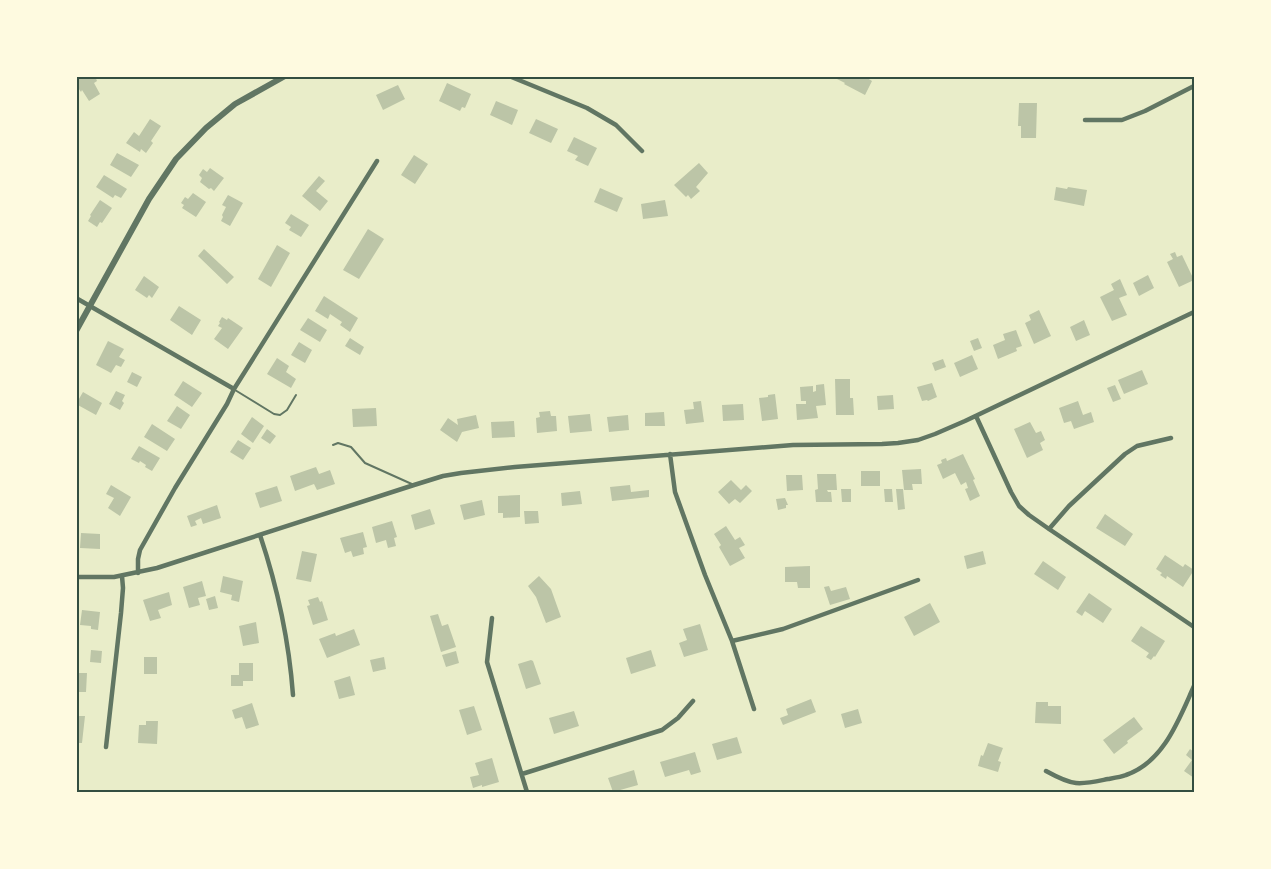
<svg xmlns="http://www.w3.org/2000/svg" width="1271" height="869" viewBox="0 0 1271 869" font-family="Jost,sans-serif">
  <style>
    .building { fill: #bcc5a7 }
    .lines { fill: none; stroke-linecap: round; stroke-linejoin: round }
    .service { stroke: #617663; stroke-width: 2 }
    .minor { stroke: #617663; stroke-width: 4.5 }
    .tertiary { stroke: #617663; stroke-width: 6 }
    .neatline { fill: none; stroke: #344e41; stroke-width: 2 }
  </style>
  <rect width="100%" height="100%" fill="#e9edc9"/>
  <path class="building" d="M95,76L97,81L94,83L100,94L89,101L82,90L81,92L76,85V77Z
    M835,76H864L872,81L865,95L844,84L845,83L835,78Z
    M447,83L471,94L465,108L462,107L460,111L439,101Z
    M398,85L405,99L383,110L376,95Z
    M496,101L518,110L512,125L490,115Z
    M1019,103H1037L1036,138H1021V126H1018Z
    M150,119L161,126L151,141L153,143L146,153L141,149L140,152L126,143L134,132L139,136Z
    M536,119L558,129L551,143L529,133Z
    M574,137L597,148L588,166L575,160L578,156L567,151Z
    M117,153L139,165L131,177L110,165Z
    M414,155L428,164L415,184L401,175Z
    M699,163L708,173L696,187L700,191L691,199L688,195L686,197L674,185Z
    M210,168L224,178L214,191L211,188L209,189L200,182L202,178L199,175L203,169L207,172Z
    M104,175L127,189L121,198L115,195L113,198L96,187Z
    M319,176L325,181L316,191L328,201L320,211L302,196Z
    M1056,187L1067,189L1068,187L1087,190L1084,206L1054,200Z
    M600,188L623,198L617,212L594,202Z
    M193,193L206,202L196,217L182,208L184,205L181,203L185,197L188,199Z
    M228,195L243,203L230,226L221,221L223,217L222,215L226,207L222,205Z
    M100,200L112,208L102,223L100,222L97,227L88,221L91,216L90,215Z
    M665,200L668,216L643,219L641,204Z
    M291,214L309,225L301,237L289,230L291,227L285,223Z
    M368,229L384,239L359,279L343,270Z
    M277,245L290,253L271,287L258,279Z
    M204,249L234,277L227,284L198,256Z
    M1175,252L1177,257L1182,255L1194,280L1179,287L1167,262L1173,259L1170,254Z
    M1148,275L1154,288L1139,296L1133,283Z
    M144,276L159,287L152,298L149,295L147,298L135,290Z
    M1120,279L1127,295L1119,298L1127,315L1112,321L1100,297L1114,290L1111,284Z
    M324,296L358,318L350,332L340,325L342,322L330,314L328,319L315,311Z
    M179,306L201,320L192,335L170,320Z
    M1039,310L1051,336L1034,344L1025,323L1031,320L1029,315Z
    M222,317L227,320L228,318L243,328L228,349L214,339L222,328L218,326L220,323L219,322Z
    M308,318L327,330L320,342L300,330Z
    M1084,320L1090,335L1076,341L1070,327Z
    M1016,330L1022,346L1016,348L1017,351L998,359L993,345L1005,340L1003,334Z
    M350,338L364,347L360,355L345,346Z
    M978,338L982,348L974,351L970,341Z
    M108,341L124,349L119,357L125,360L121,367L116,365L111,373L96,365Z
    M299,342L312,350L305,363L291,355Z
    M972,355L978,369L960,377L954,363Z
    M277,358L289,366L286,372L296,379L291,388L267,374Z
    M943,359L946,367L935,371L932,363Z
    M1142,370L1148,384L1124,394L1118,380Z
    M132,372L142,377L137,387L127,382Z
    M835,379H850V398H853L854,415H836Z
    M183,381L202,393L192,407L174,395Z
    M932,383L937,397L928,401L927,400L922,401L917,387Z
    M824,384L826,405L816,406L818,418L797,420L796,404H806V401H801L800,387L813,386V392L816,391V385Z
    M1115,385L1121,399L1113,402L1107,388Z
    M116,391L125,395L122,401L124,403L120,410L109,404Z
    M83,392L102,403L96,415L76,404Z
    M775,394L778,419L762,421L759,398L768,397V395Z
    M893,395L894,409L878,410L877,396Z
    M701,401L704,422L686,424L684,410L694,409L693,402Z
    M1078,401L1083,415L1091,412L1094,422L1074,429L1071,421L1064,423L1059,408Z
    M743,404L744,420L723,421L722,405Z
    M177,406L190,415L181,429L167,421Z
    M376,408L377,426L353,427L352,409Z
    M550,411L551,416H556L557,431L537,433L536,418L540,417L539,412Z
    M664,412L665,426H645V413Z
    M590,414L592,431L570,433L568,416Z
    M476,415L479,428L462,432L457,442L440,430L448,418L458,425L457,419Z
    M628,415L629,430L609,432L607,417Z
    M252,417L264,426L253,443L241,434Z
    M514,421L515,437L492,438L491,422Z
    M1030,422L1036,433L1041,431L1045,440L1040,443L1043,450L1027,458L1014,429Z
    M152,424L175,439L167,451L144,437Z
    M267,429L276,436L270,444L261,438Z
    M238,440L251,448L243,460L230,452Z
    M139,446L160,458L152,471L145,467L146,465L140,461L139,463L131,459Z
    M963,454L975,479L973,480L980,496L970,501L965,489L968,488L966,482L961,485L955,473L943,479L937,465L942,463L941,460L946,458L947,461Z
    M316,467L319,474L330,470L335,484L317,490L314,484L295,491L290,476Z
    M921,469L922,484H912L913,490H904L902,470Z
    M861,471H880V486H861Z
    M817,474H836L837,490H827L828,492H831L832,502H816L815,490L818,489Z
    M786,475H802L803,490L787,491Z
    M731,480L741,490L746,485L752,491L740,503L735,499L729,504L718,492Z
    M111,485L131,497L120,516L108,508L114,498L106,494Z
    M630,485L631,492L649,490V497L612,501L610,487Z
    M277,486L282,501L260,508L255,493Z
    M841,489H851V502H842Z
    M884,489H892L893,502H885Z
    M896,489H903L905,509L898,510Z
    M580,491L582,504L562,506L561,493Z
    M520,495V517L503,518V513H498V496Z
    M785,498L788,505H786V508L778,510L776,499Z
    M482,500L485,515L464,520L460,505Z
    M217,505L221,518L203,524L201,518L195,521L197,525L191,527L187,516Z
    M430,509L435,524L415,530L411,515Z
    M524,511H538L539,523L525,524Z
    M1105,514L1133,534L1125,546L1096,528Z
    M392,521L397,537L394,538L396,546L388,548L386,540L376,543L372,527Z
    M726,526L735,540L740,537L745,545L739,548L745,558L730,566L719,547L721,545L714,534Z
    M363,532L367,547L363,548L364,554L353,557L351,551L345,553L340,538Z
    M81,533L100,534V549L80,548Z
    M302,551L317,554L311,582L296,579Z
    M983,551L986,564L967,569L964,556Z
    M1165,555L1183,567L1185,564L1194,570L1183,587L1167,576L1166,579L1160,575L1162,573L1156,569Z
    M1043,561L1066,577L1058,590L1034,574Z
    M810,566V588H798L797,582H785V567Z
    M223,576L243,581L239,602L231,600L232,595L220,592Z
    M539,576L551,589L561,617L546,623L536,597L528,586Z
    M202,581L206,596L198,598L200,605L189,608L183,587Z
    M829,586L831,591L846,587L850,599L830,605L824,587Z
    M169,592L172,605L158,610L161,618L150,621L143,600Z
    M1089,593L1112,609L1103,623L1085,611L1082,616L1076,612Z
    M215,596L218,608L209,610L206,599Z
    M318,597L320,602L322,601L328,620L313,625L307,606L310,605L308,600Z
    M930,603L940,622L914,636L904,617Z
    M82,610L100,612L98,630L91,629V626L80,625Z
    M438,614L442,626L448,624L456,647L441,652L430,616Z
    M256,622L259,643L243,646L239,626Z
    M700,624L708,650L684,657L679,643L687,640L683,629Z
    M1141,626L1165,641L1155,657L1154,656L1151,660L1146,657L1149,653L1131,641Z
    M354,629L360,645L327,658L319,639L335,633L336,636Z
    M91,650L102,651L101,663L90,662Z
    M651,650L656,666L631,674L626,658Z
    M456,651L459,663L446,667L442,655Z
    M144,657H157V674H144Z
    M384,657L386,669L373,672L370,660Z
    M531,660L533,661L541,684L526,689L518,664Z
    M239,663H253V681H243V686H231V675H239Z
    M76,673H87L86,692H76Z
    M350,676L355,695L339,699L334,681Z
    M811,699L816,712L783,725L780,718L788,715L786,709Z
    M1036,702H1048V706H1061V724L1035,723Z
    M252,703L259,725L246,729L242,717L235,719L232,710Z
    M474,706L482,730L467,735L459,710Z
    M858,709L862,723L845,728L841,714Z
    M574,711L579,726L554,734L549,718Z
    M76,716H85L82,743H76Z
    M1134,717L1143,729L1127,741L1128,743L1114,754L1103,740Z
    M146,721H158L157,744L138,743L139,725H146Z
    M737,737L742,753L717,760L712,744Z
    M988,743L1003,748L998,761L1001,762L998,772L978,766L981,755L983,756Z
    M1190,749L1194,752V778L1184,771L1192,760L1186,755Z
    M695,752L701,772L691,775L689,770L665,777L660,762Z
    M492,758L499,782L482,787V785L473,788L470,777L479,775L475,763Z
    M634,770L638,785L613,792L608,778Z"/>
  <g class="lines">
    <path class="service" d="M235,390L274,414L280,415L287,410L296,395
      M333,445L338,443L351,447L365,463L414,485"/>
    <path class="minor" d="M509,76L587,108L616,125L642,151
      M1085,120H1122L1145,111L1194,86
      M76,298L234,389
      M976,416L1011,492L1019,506L1029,515L1049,529L1194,627
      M670,454L675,492L705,575L732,641L754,709
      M1049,529L1069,506L1125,454L1137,446L1171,438
      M260,535C277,586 289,641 293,695
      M138,573V559L140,550L175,488L227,404L234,389L377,161
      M76,577H114L157,568L414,485L443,476L461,473L515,467L793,445L882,444L898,443L918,440L935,434L965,421L1194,312
      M492,618L487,662L527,792
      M732,641L783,629L918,580
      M106,747L121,613L123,588L122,576
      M1046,771C1055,776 1066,782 1076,783C1086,784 1098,781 1108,779C1114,778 1121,777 1126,775C1164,762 1179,719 1194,686
      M522,774L662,730L678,718L693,701"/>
    <path class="tertiary" d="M76,331L149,199L176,159L206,128L235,104L285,76"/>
  </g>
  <rect width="1271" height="869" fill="none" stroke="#fefae0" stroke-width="156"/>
  <rect x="78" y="78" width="1115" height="713" class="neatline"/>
</svg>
